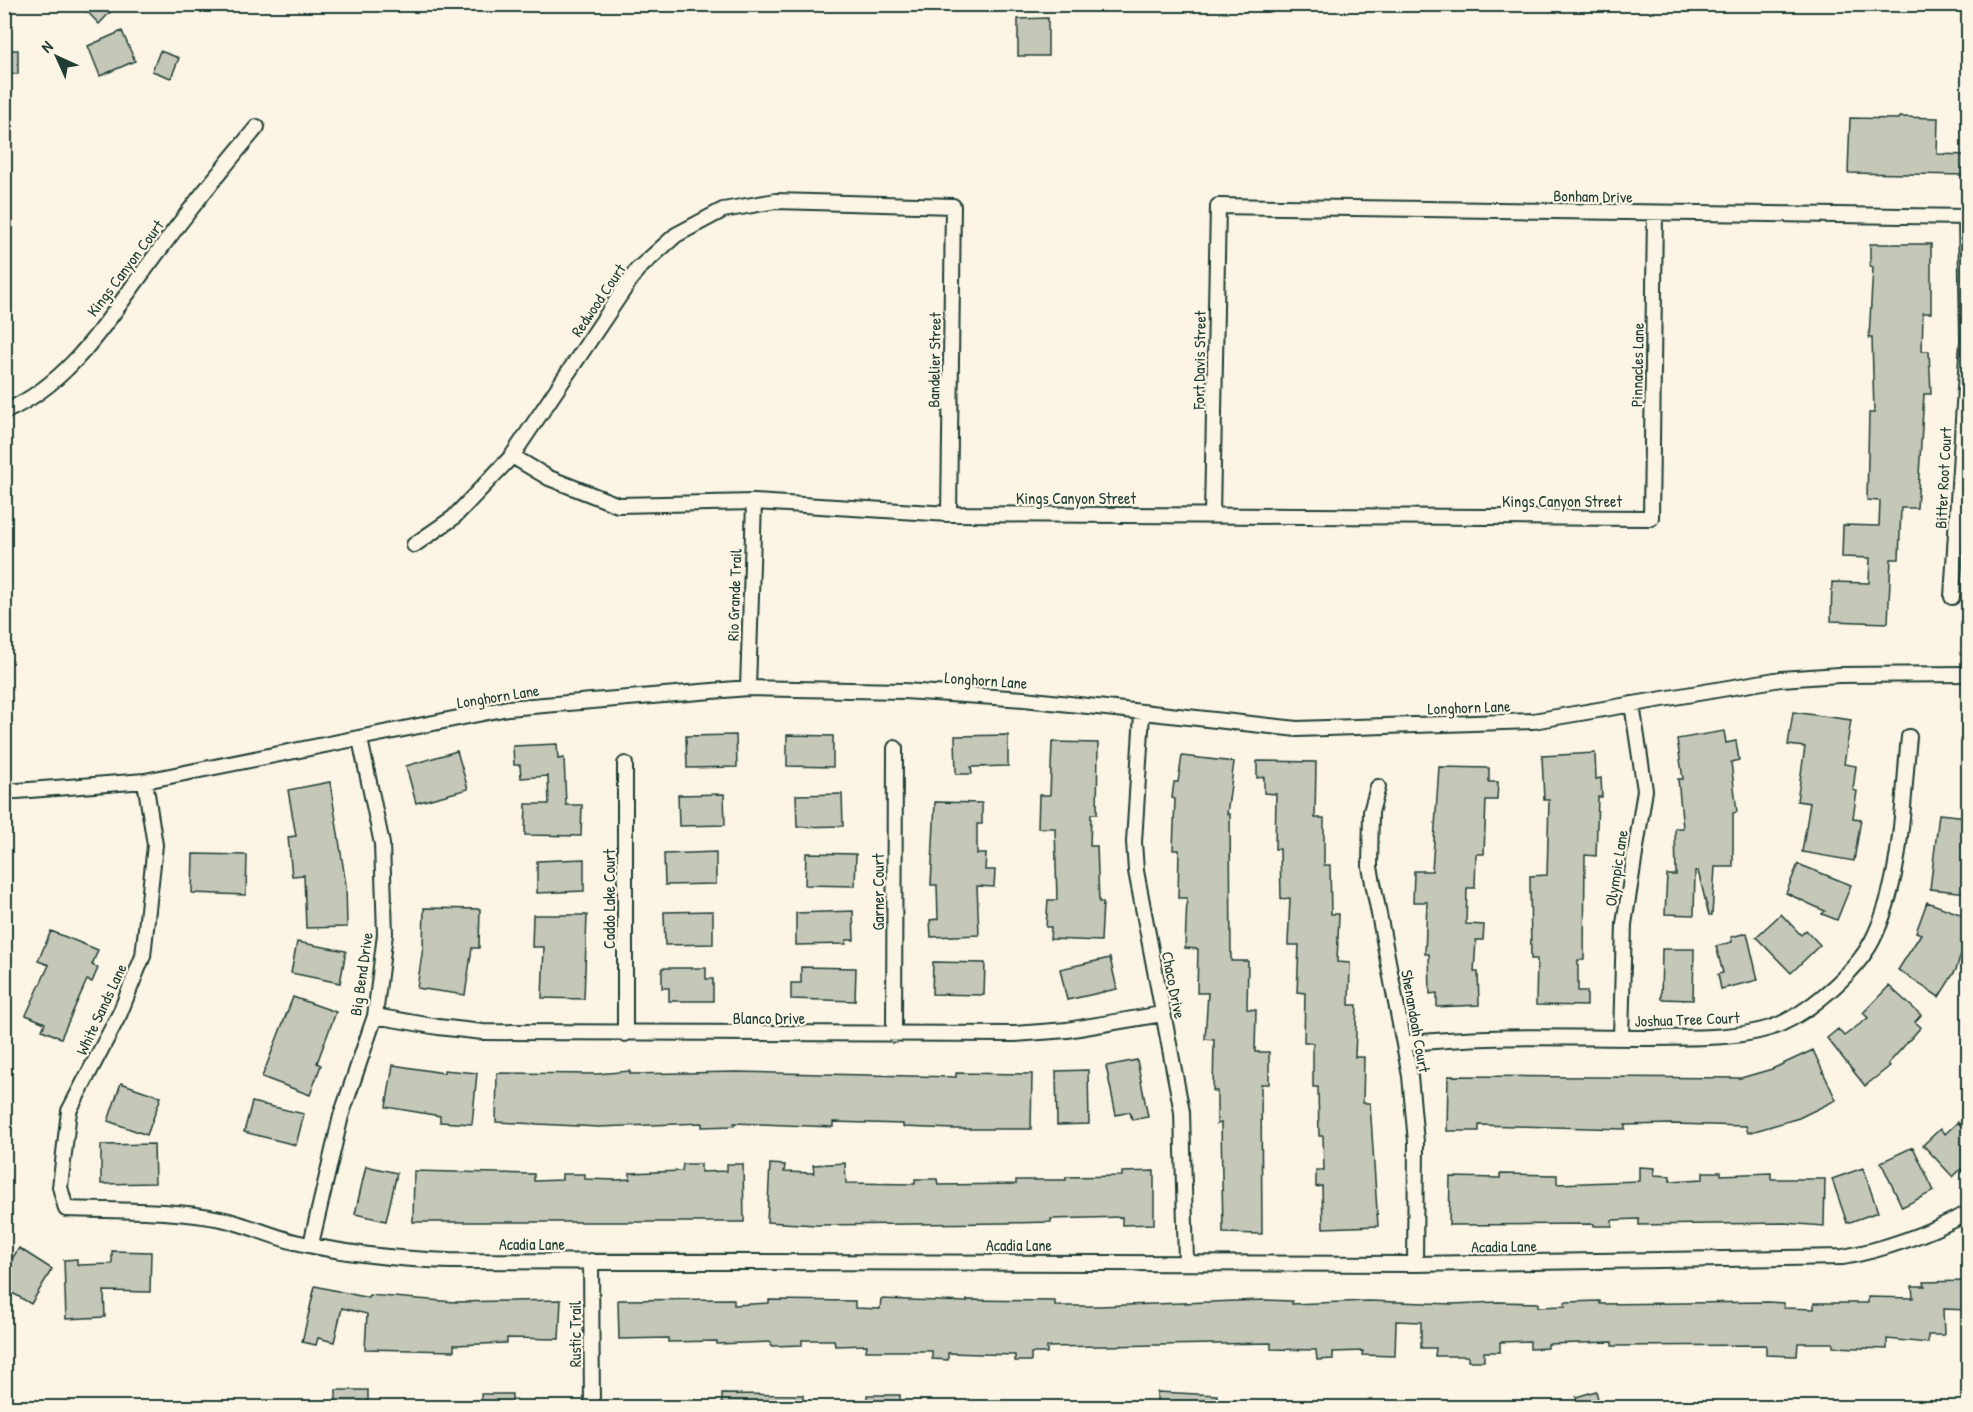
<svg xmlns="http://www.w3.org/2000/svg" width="1973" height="1412" viewBox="0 0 1973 1412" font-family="'Patrick Hand',sans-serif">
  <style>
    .building { fill: #c5c7b9; stroke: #1f3d34; stroke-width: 1.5 }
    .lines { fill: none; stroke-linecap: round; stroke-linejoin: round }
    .minor-casing { stroke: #1f3d34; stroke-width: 18 }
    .minor { stroke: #fcf5e5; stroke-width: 14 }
    .labels { text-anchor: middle; stroke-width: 4.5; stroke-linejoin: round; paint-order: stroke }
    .street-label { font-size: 16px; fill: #1f3d34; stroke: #fcf5e5 }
  </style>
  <rect width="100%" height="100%" fill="#fcf5e5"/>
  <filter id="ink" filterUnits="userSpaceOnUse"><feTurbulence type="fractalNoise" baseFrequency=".0167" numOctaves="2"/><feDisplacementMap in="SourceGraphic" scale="12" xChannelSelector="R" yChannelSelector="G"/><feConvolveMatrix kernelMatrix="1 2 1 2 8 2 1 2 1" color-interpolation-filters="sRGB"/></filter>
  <g filter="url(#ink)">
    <path class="building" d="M80,4H118L99,24Z
      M1048,18V56H1018V19Z
      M122,31L135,61L100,76L88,46Z
      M4,50H18V74H4Z
      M160,51L179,58L171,78L152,71Z
      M1899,117L1938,118L1937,154L1968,155V175L1848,173L1850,118L1898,119Z
      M1870,244H1931V313H1923L1922,351H1929L1931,394H1924L1917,508H1901L1899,559H1891L1888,623L1831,621L1832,582L1869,583L1870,558L1842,557L1843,525L1879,526L1880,501L1867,500L1869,413H1874L1872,338H1869L1873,267L1870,266Z
      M1793,712L1851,720L1844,764L1856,766L1853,790L1857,791L1853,818L1861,819L1854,861L1802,852L1810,803L1797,801L1805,747L1788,745Z
      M1724,731L1726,743L1736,741L1739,760L1731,762L1737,812L1733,813V867H1715L1712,915H1709L1698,871H1695L1694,915L1665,914L1667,875H1676L1675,828H1683L1678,779H1683L1677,739Z
      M736,735L737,767L687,768L686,736Z
      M787,735L833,736V767L787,766Z
      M1008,735V766L971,767L972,774H956L955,736Z
      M1052,742L1098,743L1097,814H1091L1090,846H1097L1099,902H1103L1101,941L1050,939L1051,927H1046L1048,900H1057L1055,828H1038L1039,795H1050Z
      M557,744L558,759L564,758L566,805H582L581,836L525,835L526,804H549L548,776L521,778L520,765H514L513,746Z
      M457,751L468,789L416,803L406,766Z
      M1595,753L1596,779L1601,778L1602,797H1598L1596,856L1585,855L1584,960H1578V991H1587V1006L1536,1005L1537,959H1531L1530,876L1547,875L1549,800H1544L1542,756Z
      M1182,756L1234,762L1227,814H1230L1231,961H1248L1247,1009L1256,1010L1255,1052H1269V1084H1261L1262,1234L1223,1233L1221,1123L1217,1124V1091H1213L1214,1040L1205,1039L1208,993H1197L1198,949L1185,948L1187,898H1178L1179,850H1173L1175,799L1172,798L1174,782H1178Z
      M1257,761L1316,762L1315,818H1324V865H1330L1331,914H1339L1337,962L1350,963L1349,1005H1357L1355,1057H1364L1363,1103H1370L1378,1226L1323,1228L1322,1186L1316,1187V1170H1324L1323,1136H1319L1318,1087H1313V1043H1304L1305,993L1297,992L1299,945H1288L1290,898L1281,899L1280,849H1275L1276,794L1264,793V777L1257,778Z
      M1439,767L1489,768V782H1498L1497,800H1486L1484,854H1476L1475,888H1467L1466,924L1484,925L1483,940H1476L1474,972H1478L1479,1005L1437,1007V993L1430,994L1429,954H1425L1427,902H1413L1414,871H1432Z
      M330,782L346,885L347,927L306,928L304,875L292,876L288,837L296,836L288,790Z
      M724,794L725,825L679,826L678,795Z
      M842,794L843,826L797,827L796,795Z
      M935,802L982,803V824H977V854H986L985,870H995L994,887L977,886L979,935L931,937L930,920L938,919L937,885H931Z
      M1939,814L1968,817V893L1930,889Z
      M716,852V884L665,885L664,854Z
      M806,853L856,854L855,886L805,885Z
      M193,854L247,855L246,895L192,893Z
      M584,859V891L537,893V861Z
      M1798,864L1851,885L1837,920L1822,914L1825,911L1786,893Z
      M1927,902L1968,917V932L1956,970L1939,997L1898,970L1921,934L1916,932Z
      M424,908L480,909L479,948H472L465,995L417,988L423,947Z
      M713,911V944L665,945L664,912Z
      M853,911L854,940H846V944L796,945V913Z
      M1781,914L1801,935L1806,930L1820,945L1791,973L1756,937Z
      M533,915H587L584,999L542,998L544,947H532Z
      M51,931L98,950L92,965L98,968L92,982L87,980L61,1038L42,1030L45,1023L26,1015L49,965L38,961Z
      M1747,933L1758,980L1721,989L1718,974L1723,973L1716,946L1732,942L1731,937Z
      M297,942L346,951L340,983L291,973Z
      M1662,949H1694L1693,1000L1661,999Z
      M1110,958L1117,989L1067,1000L1060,969Z
      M933,962L985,963L984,995L932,994Z
      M801,967L856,968L855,1001L791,999V983H801Z
      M662,968H706V979H713V1001H669V988H662Z
      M1889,986L1921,1015L1915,1022L1921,1027L1888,1064L1890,1066L1865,1086L1827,1038L1838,1029L1844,1036L1868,1018L1863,1013Z
      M293,997L336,1012L317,1063L321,1065L310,1095L262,1077Z
      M1813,1050L1836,1100L1799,1118L1748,1133L1746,1126L1674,1124L1625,1125V1129L1479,1125V1131H1447L1448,1076L1741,1078L1772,1069Z
      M1137,1060L1148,1117L1132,1120L1130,1112L1116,1115L1106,1066Z
      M393,1065L444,1073V1070L477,1073L472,1124L440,1122V1116L386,1107Z
      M1088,1070L1089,1124L1057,1125L1056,1071Z
      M630,1071V1074L737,1072L956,1077V1073L1032,1074L1031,1129H954L903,1127V1124L833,1122V1127L734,1123V1126L702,1127V1123L599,1127L496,1122L497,1073L597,1074Z
      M121,1083L161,1097L147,1135L108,1121Z
      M252,1102L304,1114L296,1145L244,1132Z
      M1968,1114V1178L1961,1169L1953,1177L1923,1145L1940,1129L1945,1134L1958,1122L1960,1125Z
      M154,1144L155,1183L101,1184V1145Z
      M1913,1147L1934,1191L1902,1207L1881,1162Z
      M845,1163L846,1183L915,1184V1179H937L938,1185L1016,1184V1180H1066V1177L1122,1176V1172L1154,1171V1224L1122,1225V1217L1051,1219V1222L1005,1223L816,1225L767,1222L770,1164L785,1165L784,1172L814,1173L813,1165Z
      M683,1164H701V1172L727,1171V1164H743L744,1222H413L414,1171L534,1174V1181L562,1180V1174H585V1179L617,1180L630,1179V1173L682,1171Z
      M366,1166L397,1173L386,1221L355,1214Z
      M1639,1167L1655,1168L1654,1175L1670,1176V1181L1703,1179V1172H1721V1175L1771,1173V1179H1825L1824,1226L1784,1223L1639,1225V1219L1612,1220V1226H1594V1224L1449,1225L1450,1177L1500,1178V1174L1557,1175V1184L1639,1181Z
      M1863,1168L1878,1212L1847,1223L1832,1179Z
      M19,1248L52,1269L31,1304L4,1288V1271Z
      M112,1251L151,1252L150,1292L104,1291L105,1317L66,1319L64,1260L77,1259V1265L112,1264Z
      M1968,1281V1310L1943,1309L1944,1335H1928V1343L1887,1339V1349L1833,1347V1343H1798L1797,1356L1766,1355V1345L1612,1346V1342L1548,1344V1348L1530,1349V1341L1500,1342V1352H1484V1361H1468V1356H1435L1436,1348H1421V1322L1396,1321L1395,1356L1362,1355L1363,1351L1333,1352V1359L1317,1360L1316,1350L1271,1349V1343L1047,1347V1353H1031V1361H1015V1355L948,1353V1360L932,1359V1351H866L867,1345L835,1346L834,1340H802V1345L771,1346V1342L717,1344V1341L668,1342V1338L619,1339L618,1300L734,1299V1305L769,1303V1300L855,1301V1308L880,1309L881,1299L967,1302V1300L1055,1301V1306H1099L1264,1300L1292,1301V1304L1369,1301L1453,1304L1498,1302L1538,1303V1307L1565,1306V1302L1600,1301V1304L1768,1302L1784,1303V1308L1814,1309V1303H1868V1297L1913,1298L1912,1286H1925L1924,1282Z
      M315,1286L369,1298V1295L455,1302L561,1300L559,1339L507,1338V1343L454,1345V1351L365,1349L367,1314L342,1308L334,1342L318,1338L316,1345L302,1342Z
      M336,1390H368V1407H336Z
      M1596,1391L1600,1407H1578L1576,1397Z
      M1157,1392L1217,1395V1407H1157Z
      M481,1394H512V1407H481Z
      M722,1394L803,1395V1407H722Z
      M867,1395H900V1407H867Z"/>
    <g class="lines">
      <defs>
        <path id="minor" d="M4,412C73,382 109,317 152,260C186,214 221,170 257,127
          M512,456L549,478L618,505L754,502L949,514L1651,518L1655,213
          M1212,515L1218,206L1968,217
          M414,545L453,518L512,456L637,270L676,235L723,210L776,201L953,206L949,514
          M1952,597L1968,340L1966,217
          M748,688L754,502
          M1142,714L1134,842L1136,871L1182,1112L1186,1262
          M145,781L155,845L143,956L120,1013L69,1111L60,1187L66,1209C117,1211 171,1209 221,1219C246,1224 270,1236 295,1242C345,1254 397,1259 449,1261L1415,1264L1843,1257C1888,1249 1927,1234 1968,1213
          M1378,787L1371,812L1370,867L1410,1076L1416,1142L1415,1264
          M4,792L145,781L508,708L748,688L904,691L1024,699L1297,729L1533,721L1781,679L1839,675L1968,674
          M375,1016L438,1027L483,1032L1015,1034L1067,1030L1162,1014
          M625,1034V764
          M894,1035L895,748
          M1621,1038L1624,924L1645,790L1632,704
          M1404,1044C1484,1034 1563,1038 1644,1038C1686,1037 1730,1040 1770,1028C1805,1017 1855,973 1872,941C1903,880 1902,803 1909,737
          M311,1244L341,1116L375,1016L385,934L382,844L360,739
          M591,1261L592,1408"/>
      </defs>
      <use href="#minor" class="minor-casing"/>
      <use href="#minor" class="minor"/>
    </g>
  </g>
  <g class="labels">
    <g class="street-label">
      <text transform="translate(1593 196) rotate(1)" y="6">Bonham Drive</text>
      <text transform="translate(125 268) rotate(-53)" y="6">Kings Canyon Court</text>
      <text transform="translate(598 300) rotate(-56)" y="6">Redwood Court</text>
      <text transform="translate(934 360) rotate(-89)" y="6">Bandelier Street</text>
      <text transform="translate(1199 360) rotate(-89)" y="6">Fort Davis Street</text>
      <text transform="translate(1637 365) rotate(-89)" y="6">Pinnacles Lane</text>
      <text transform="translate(1943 478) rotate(-87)" y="6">Bitter Root Court</text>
      <text x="1076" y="504">Kings Canyon Street</text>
      <text x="1562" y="507">Kings Canyon Street</text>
      <text transform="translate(734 595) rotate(-88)" y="6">Rio Grande Trail</text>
      <text transform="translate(986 680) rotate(4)" y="6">Longhorn Lane</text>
      <text transform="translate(498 696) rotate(-9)" y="6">Longhorn Lane</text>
      <text transform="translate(1469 707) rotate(-2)" y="6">Longhorn Lane</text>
      <text transform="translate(1616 868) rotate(-81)" y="6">Olympic Lane</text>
      <text transform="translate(878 892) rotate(-90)" y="6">Garner Court</text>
      <text transform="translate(609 899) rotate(-90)" y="6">Caddo Lake Court</text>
      <text transform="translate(361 974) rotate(-82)" y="6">Big Bend Drive</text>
      <text transform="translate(1174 985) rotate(79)" y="6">Chaco Drive</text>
      <text transform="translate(101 1009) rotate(-65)" y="6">White Sands Lane</text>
      <text x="769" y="1024">Blanco Drive</text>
      <text transform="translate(1687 1019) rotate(-2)" y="6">Joshua Tree Court</text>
      <text transform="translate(1416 1021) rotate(80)" y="6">Shenandoah Court</text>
      <text x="532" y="1250">Acadia Lane</text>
      <text x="1019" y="1251">Acadia Lane</text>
      <text transform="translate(1504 1246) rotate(-1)" y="6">Acadia Lane</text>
      <text transform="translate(575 1334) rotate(-90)" y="6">Rustic Trail</text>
    </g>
  </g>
  <rect width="1973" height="1412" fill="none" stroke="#fcf5e5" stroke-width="24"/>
  <rect x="12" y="12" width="1949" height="1388" fill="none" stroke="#1f3d34" stroke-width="2" filter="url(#ink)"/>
  <g transform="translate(57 57) rotate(315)" stroke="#fcf5e5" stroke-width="4.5" paint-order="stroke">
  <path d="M0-4.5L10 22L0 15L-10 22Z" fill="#1f3d34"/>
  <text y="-9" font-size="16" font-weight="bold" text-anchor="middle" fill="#1f3d34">N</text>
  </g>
</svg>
